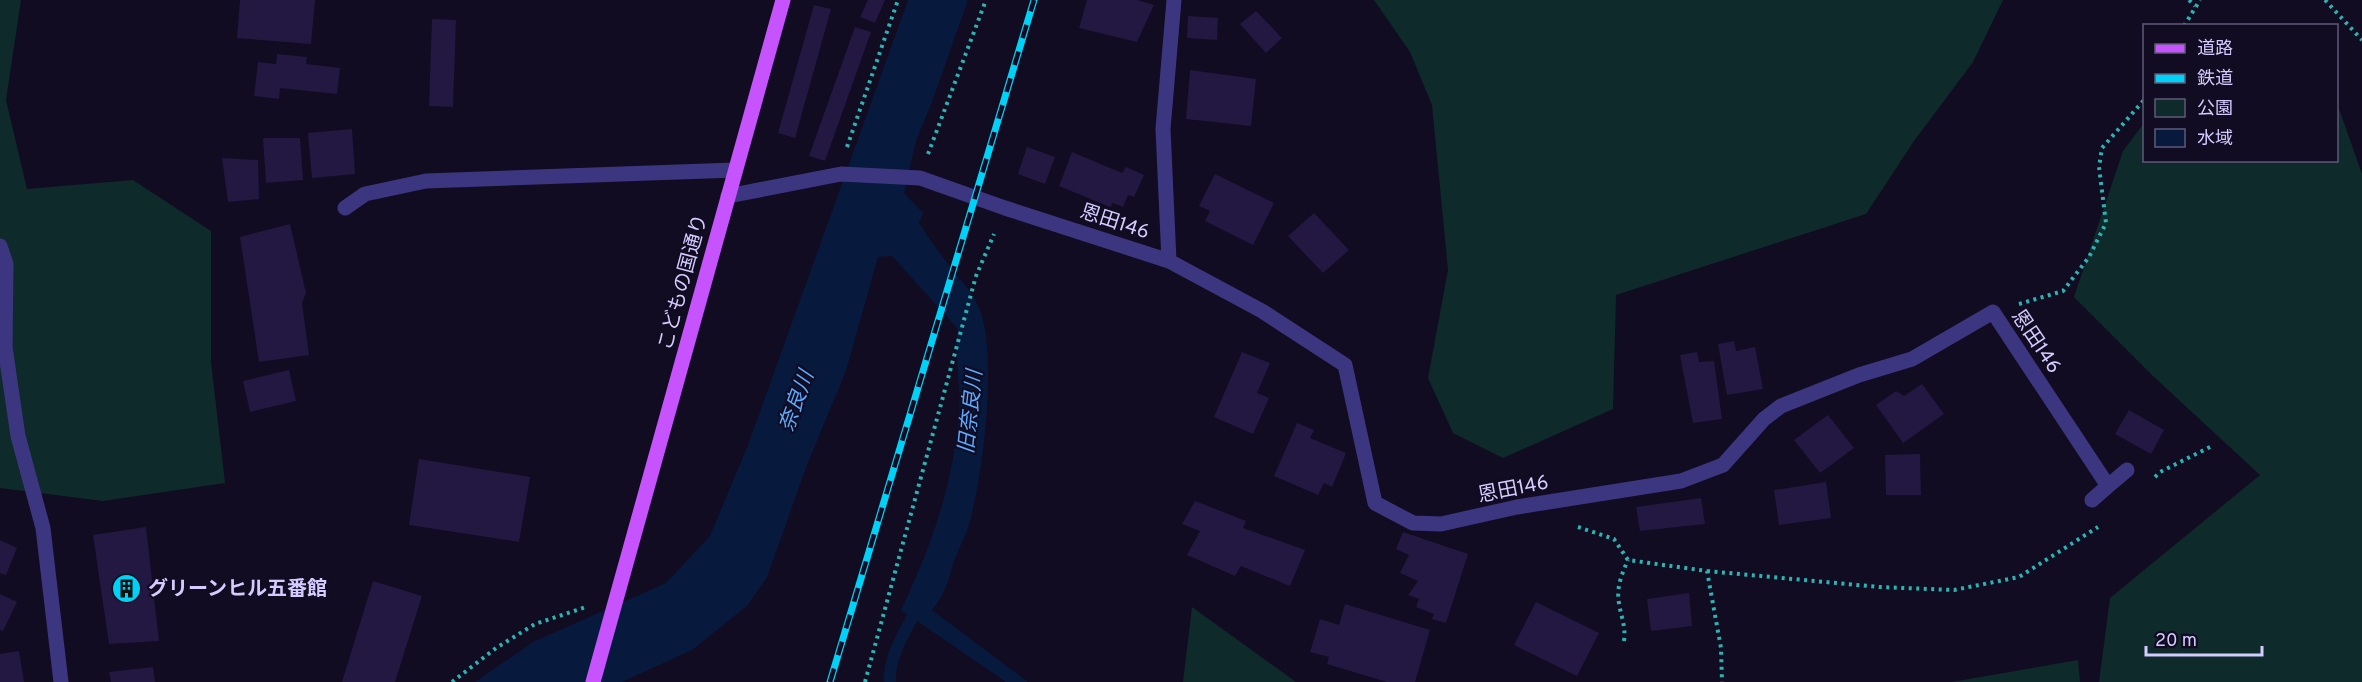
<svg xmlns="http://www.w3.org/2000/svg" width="2362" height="682" viewBox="0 0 2362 682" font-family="Overpass,'Noto Sans JP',sans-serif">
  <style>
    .green { fill: #0f2a2b }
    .water { fill: #08193e }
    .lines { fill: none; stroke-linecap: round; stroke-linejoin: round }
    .stream { stroke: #08193e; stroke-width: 12 }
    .building { fill: #221842 }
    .path { stroke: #2ab5b4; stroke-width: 4; stroke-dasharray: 3 4.5; stroke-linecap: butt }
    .minor { stroke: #3c3681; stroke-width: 15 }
    .major { stroke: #c753ff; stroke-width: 15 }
    .rail-casing { stroke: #00d1f7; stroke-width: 7 }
    .rail { stroke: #110c21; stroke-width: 4.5; stroke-dasharray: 14; stroke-linecap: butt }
    .labels { text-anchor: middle; stroke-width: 4.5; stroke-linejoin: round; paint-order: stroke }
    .street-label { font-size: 20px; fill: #d4ccff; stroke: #110c21 }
    .poi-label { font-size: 20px; font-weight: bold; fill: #d4ccff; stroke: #110c21; text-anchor: start }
    .water-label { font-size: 21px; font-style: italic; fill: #5aaaff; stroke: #110c21 }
  </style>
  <rect width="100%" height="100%" fill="#110c21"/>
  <path class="green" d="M0,0H21L6,100L27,189L133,180L211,231V362L225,483L103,501L0,488Z
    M1374,0H2003L1973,62L1914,141L1866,214L1616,295L1613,409L1503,458L1453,433L1428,378L1448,270L1432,105L1410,52Z
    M2337,103L2362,174V682H2099L2110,598L2260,475L2154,377L2074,297L2123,151L2144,123V160H2336Z
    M1192,607L1296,682H1183Z
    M2078,660L2080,682H1952Z"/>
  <path class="water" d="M908,0H968L932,102L916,141L904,193L923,213L919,223C928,237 938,251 948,264C961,282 973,291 981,313C997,361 983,482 967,531C963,541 958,551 954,561C948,581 946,593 932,610L1028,682H1006L901,610C932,545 952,487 959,416C962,386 953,358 958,329L892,256L878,257L846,371L807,465L767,577L748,605L692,650L622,682H475L533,642L666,583L710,536L748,445Z"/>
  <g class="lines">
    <path class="stream" d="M890,682C888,655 908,627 920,603"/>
  </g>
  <path class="building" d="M240,0H315L311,44L237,38Z
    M868,0H885L875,23L860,17Z
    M1087,0H1137L1154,5L1137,42L1079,28Z
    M814,5L831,9L795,138L778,133Z
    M1256,11L1282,38L1266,53L1240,24Z
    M1188,16L1218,18L1217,40L1187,38Z
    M432,19L456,20L453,107L429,106Z
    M855,27L871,32L825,161L809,156Z
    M277,54L307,57L306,64L340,68L337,94L280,88L279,99L254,96L258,62L276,64Z
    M1190,70L1256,79L1251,126L1186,119Z
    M352,129L355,174L312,178L308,133Z
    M263,138H300L303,180L266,183Z
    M1027,147L1055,157L1045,184L1018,174Z
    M1072,152L1122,173L1126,167L1144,175L1134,197L1128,195L1123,207L1113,203L1110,207L1059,186Z
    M222,158L258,160L259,199L228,202Z
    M1215,174L1274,203L1253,245L1205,221L1210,211L1199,206Z
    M1314,213L1349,250L1323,273L1288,236Z
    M290,224L306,293L302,303L309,355L259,362L240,237Z
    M1734,341L1736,351L1755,347L1763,389L1727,395L1718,344Z
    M1242,352L1270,363L1257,393L1269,398L1253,434L1214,417Z
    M1697,352L1699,362L1714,361L1722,419L1693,423L1680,355Z
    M289,370L296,401L250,412L243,381Z
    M1922,384L1944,414L1903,443L1876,405L1896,391L1904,396Z
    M2129,410L2164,430L2151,454L2115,434Z
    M1828,415L1854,448L1820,473L1794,440Z
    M1297,423L1314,430L1310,438L1346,453L1332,487L1324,483L1318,495L1274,476Z
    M1920,454L1921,495H1886L1885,455Z
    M419,459L530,477L519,542L409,525Z
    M1826,482L1831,518L1779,525L1774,490Z
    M1701,498L1705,524L1640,531L1636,507Z
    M1195,501L1246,521L1243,528L1305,550L1290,586L1241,566L1235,576L1187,555L1200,531L1182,524Z
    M146,527L159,641L109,644L93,535Z
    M1403,532L1468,554L1446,623L1432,619L1434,614L1416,607L1419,599L1408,595L1418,581L1400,573L1409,555L1396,549Z
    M0,540L17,548L6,575L0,573Z
    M373,581L422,596L395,682H342Z
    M1689,593L1692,626L1651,631L1647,599Z
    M0,594L17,602L3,631L0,630Z
    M1536,602L1599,633L1577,676L1514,645Z
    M1345,604L1430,630L1415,682H1387L1327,664L1329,657L1310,652L1320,619L1339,625Z
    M19,651L24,682H0V654Z
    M153,667L155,682H111L109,672Z"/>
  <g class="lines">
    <path class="path" d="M2189,0L2195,6
      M2325,0L2362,40
      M2184,26L2200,0
      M847,147L898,0
      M928,154L986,0
      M2019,304L2063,291L2089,257L2106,223L2099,167L2102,148L2144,100
      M2155,477L2160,472L2212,446
      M1578,527L1614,539L1628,560L1707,571L1721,648L1722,682
      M1707,571L1879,587L1954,590L2019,577L2098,527
      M1624,641C1626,626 1621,617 1619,603C1616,588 1622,573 1628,560
      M452,682L496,648L535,624L586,607
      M865,682L976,276L994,234"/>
    <path class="minor" d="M728,196L841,174L920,178L1005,208L1169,261L1262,311L1345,365L1375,503L1413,523L1441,524L1517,507L1681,481L1723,465L1764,419L1781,406L1859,375L1912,359L1993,312L2108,486L2092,500
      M345,208L365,194L426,181L735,170
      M0,246L6,264L5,347L18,436L43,528L61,682
      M1169,261L1163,129L1174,0
      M2108,486L2127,470"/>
    <path class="major" d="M593,682L783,0"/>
    <defs>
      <path id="rail" d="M830,682L1034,0"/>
    </defs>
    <use href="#rail" class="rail-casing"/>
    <use href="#rail" class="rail"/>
  </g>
  <defs>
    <symbol id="building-disc" viewBox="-11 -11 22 22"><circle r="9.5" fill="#00d1f7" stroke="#110c21"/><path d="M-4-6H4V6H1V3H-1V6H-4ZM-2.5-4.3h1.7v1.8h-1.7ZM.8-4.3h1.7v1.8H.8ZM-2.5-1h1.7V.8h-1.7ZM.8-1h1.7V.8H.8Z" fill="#111"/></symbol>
  </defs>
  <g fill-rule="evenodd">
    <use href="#building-disc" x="110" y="572" width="33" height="33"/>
  </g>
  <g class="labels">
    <g class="street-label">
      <text transform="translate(1115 221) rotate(18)" y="7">恩田146</text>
      <text transform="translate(682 282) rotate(-75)" y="7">こどもの国通り</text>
      <text transform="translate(2037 341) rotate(56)" y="7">恩田146</text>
      <text transform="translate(1513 488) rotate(-11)" y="7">恩田146</text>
    </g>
    <g class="poi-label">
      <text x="148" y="595">グリーンヒル五番館</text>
    </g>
    <g class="water-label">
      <text transform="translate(796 401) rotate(-70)" y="7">奈良川</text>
      <text transform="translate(970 412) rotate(-84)" y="7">旧奈良川</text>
    </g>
  </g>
  <rect x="2143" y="24" width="195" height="138" fill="#110c21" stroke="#5f597a" stroke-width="1.5"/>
  <rect x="2155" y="44" width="30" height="9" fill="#c753ff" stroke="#5f597a" stroke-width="1.5"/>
  <text x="2197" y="54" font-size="18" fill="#d4ccff">道路</text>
  <rect x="2155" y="74" width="30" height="9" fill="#00d1f7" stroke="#5f597a" stroke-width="1.5"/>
  <text x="2197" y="84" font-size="18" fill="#d4ccff">鉄道</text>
  <rect x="2155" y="99" width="30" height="18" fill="#0f2a2b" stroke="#5f597a" stroke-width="1.5"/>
  <text x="2197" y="114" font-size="18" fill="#d4ccff">公園</text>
  <rect x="2155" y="129" width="30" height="18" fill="#08193e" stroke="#5f597a" stroke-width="1.5"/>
  <text x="2197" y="144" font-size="18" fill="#d4ccff">水域</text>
  <path d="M2146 646v9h116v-9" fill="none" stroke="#d4ccff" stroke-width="3"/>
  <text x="2155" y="646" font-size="18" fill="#d4ccff" stroke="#110c21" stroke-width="4.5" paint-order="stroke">20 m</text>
</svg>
